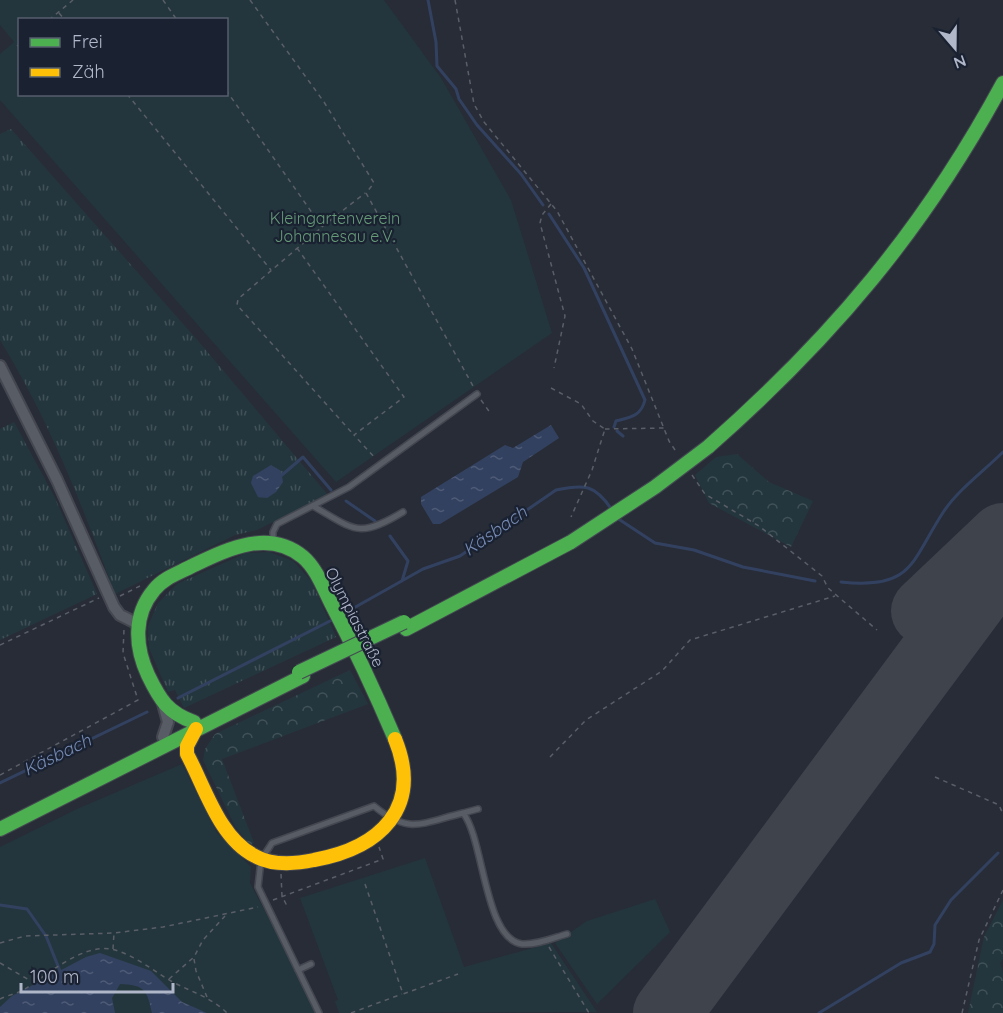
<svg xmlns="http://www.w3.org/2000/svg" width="1003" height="1013" viewBox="0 0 1003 1013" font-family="Quicksand,sans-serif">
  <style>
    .grass { fill: url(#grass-tufts) }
    .forest { fill: url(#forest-crowns) }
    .green { fill: #24363d; fill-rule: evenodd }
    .water { fill: url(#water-ripples) }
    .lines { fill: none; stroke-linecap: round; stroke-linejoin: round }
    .stream { stroke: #334161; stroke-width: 3 }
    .runway { stroke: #3e434c; stroke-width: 68 }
    .lane-casing { stroke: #444750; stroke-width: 8 }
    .street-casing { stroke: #444750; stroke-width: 14 }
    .fast-casing { stroke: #444750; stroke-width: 16 }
    .slow-casing { stroke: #444750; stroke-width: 16 }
    .path { stroke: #5a5e67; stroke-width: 1.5; stroke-dasharray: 4.5 4.5; stroke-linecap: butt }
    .lane { stroke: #585c64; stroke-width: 5 }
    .street { stroke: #585c64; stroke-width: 10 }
    .fast { stroke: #4caf50; stroke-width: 14 }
    .slow { stroke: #ffc107; stroke-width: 14 }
    .fast-bridge-casing { stroke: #444953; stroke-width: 16; stroke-linecap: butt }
    .fast-bridge { stroke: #4caf50; stroke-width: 14 }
    .labels { text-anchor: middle; stroke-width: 4.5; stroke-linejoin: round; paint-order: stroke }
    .park-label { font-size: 16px; fill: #669b77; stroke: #1a2232 }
    .street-label { font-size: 16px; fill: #b0b7c9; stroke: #1a2232 }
    .water-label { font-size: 18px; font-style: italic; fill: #768ab2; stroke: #1a2232 }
  </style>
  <defs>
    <pattern id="grass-tufts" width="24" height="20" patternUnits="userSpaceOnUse" patternTransform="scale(1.5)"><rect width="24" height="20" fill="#24363d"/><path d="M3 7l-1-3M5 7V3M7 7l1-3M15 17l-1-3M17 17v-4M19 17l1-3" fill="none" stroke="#415158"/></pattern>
    <pattern id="forest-crowns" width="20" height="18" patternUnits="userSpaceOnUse" patternTransform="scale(1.5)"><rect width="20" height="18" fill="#24363d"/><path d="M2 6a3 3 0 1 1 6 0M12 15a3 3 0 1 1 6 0" fill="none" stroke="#415158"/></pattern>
    <pattern id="water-ripples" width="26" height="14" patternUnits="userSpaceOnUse" patternTransform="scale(1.5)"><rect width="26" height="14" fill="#334161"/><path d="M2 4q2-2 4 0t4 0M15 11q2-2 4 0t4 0" fill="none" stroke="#4e5a76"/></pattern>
  </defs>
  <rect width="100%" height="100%" fill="#272c37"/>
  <path class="grass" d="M11,129L199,342L328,495L257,530L235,535L115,594C83,507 49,419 0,340V134Z
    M14,422L55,498L97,594L0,640V429Z
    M269,552L293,561L312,582L336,637L184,708L175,690L168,692L149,648L148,626L158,603L177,584L246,553Z"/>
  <path class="forest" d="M737,454L769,482L813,501L791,547L709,503L695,475L716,457Z
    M350,670L368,704L222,759L254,843L250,845L235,826L203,760L205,749L215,734Z
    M1003,900V959L1000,963L1003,972V1013H968L984,937Z"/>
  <path class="green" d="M0,0H384L441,78L511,200L552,333L336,482L0,100V54L14,42L0,25ZM20,20H226V94H20Z
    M182,764L217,833L251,867L250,883L297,971L315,1013H0V847L77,809Z
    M425,858L464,967L551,943L597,1012L339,1013L335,1001L338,1000L300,898Z
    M655,899L670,932L597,1004L555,943L587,921Z"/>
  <path class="water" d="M551,425L559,438L523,462L518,477L440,524H433L421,504V497L505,445L513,448Z
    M271,465L281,471L283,482L276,492L267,498L258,497L251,483L253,476Z
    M100,953L151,971L182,1002L207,1013H152C147,990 145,985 120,984L112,998L115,1013H0V1007L12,996L86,957Z"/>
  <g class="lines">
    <path class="stream" d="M428,0L436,42L437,66L456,89L459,99L477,125L521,174L543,205
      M549,214L584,268L645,400C641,416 631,417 616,421L614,427
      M617,431L623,436
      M282,475L303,457L331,490
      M346,501L375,521
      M617,518L655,543L694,550L743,567L815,581
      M390,536L408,561L402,581
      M841,582C914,590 911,561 944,511C959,489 984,471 1003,452
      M343,614L423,569L460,556L556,490C584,484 595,484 612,510
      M178,698L334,619
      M0,783L147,712
      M0,905L27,909L46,936L60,971
      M819,1013L901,963L930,952L934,944L935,925L951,900L998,853"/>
    <path class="runway" d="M925,611L1003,537
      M667,1013L979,592"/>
    <defs>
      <path id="lane" d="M313,506C355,530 358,539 403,512
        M273,542V532L277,524L349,487L477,394
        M463,813L478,809
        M298,970L311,964
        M319,1013L258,887L261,860L272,843L374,806C409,835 422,823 463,813C484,838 484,939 522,944C537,945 553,938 567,934"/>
      <path id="street" d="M0,366L57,480L114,607L120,615L138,624
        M163,737L168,722L163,704"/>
      <path id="fast" d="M708,447C832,338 924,229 1003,83
        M406,629L571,542
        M194,722C168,713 160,700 148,675C135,647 133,615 154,590C163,578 179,573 192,566C226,550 268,528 303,557C316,568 323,587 331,603C354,647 375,692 395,739
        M0,829L303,676"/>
      <path id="slow" d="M196,729L187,746V754C205,787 219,838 255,856C273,866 295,864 314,860C380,848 423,808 395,739"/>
    </defs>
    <use href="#lane" class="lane-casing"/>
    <use href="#street" class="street-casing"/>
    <use href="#fast" class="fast-casing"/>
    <use href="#slow" class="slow-casing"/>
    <path class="path" d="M163,0L177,20
      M250,0L324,102L374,183L366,193L473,386
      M455,0L474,104L484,122L557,211L632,349L669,441L677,453
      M59,13L65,20
      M49,20L73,0
      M17,46L20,44
      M226,90L322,227L238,299L237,305L354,435
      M127,94L271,270
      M551,204L542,215L540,223L565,316L554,368
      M322,227L365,193
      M297,248L404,397L354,435L375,458
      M551,388L581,404L593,421L605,429L592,470L571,517
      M481,400L491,414
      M605,429L664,428
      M692,475L705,494L759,526L822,576L828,588L877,630
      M120,596L140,586
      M0,645L99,598
      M550,757L586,720L662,671L690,640L835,596
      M0,775L138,700L123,653L124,629
      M935,777L999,805L1003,814
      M281,874L282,896L287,906
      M365,884L403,994L458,974
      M273,900L383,859L379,847
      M0,943L25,936L114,933L163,927L258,907
      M549,947L589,1013
      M113,949L114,933
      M194,959L196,971L207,997
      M0,963L31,981
      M169,979L194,957L203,940L225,916
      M0,999C8,995 19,993 25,989C47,975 82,944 111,949C133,954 152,970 171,981C191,992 211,997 227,1013
      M351,1013L402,994
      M962,1013L979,940L1003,890"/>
    <use href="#lane" class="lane"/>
    <use href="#street" class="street"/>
    <use href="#fast" class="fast"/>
    <use href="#slow" class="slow"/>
    <defs>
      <path id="fast-bridge" d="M571,542L655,487L708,447
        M299,672L404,622"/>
    </defs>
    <use href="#fast-bridge" class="fast-bridge-casing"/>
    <use href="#fast-bridge" class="fast-bridge"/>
  </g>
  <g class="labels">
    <g class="park-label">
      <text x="335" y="224">Kleingartenverein<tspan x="335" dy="18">Johannesau e.V.</tspan></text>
    </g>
    <g class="street-label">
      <text transform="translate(355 617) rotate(63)" y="6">Olympiastraße</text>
    </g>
    <g class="water-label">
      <text transform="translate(495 531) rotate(-35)" y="6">Käsbach</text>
      <text transform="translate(57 755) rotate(-26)" y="6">Käsbach</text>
    </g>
  </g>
  <rect x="18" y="18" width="210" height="78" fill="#1a2232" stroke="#565e6e" stroke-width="1.5"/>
  <rect x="30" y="38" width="30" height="9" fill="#4caf50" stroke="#565e6e" stroke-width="1.5"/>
  <text x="72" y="48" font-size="18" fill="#b0b7c9">Frei</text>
  <rect x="30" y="68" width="30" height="9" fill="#ffc107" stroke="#565e6e" stroke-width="1.5"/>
  <text x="72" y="78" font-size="18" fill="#b0b7c9">Zäh</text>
  <g transform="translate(955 48) rotate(160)" stroke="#1a2232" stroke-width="4.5" paint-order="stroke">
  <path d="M0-4.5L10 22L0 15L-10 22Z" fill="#b0b7c9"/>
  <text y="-9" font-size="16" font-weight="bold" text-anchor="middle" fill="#b0b7c9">N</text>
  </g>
  <path d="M21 983v9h152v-9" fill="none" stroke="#b0b7c9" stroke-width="3"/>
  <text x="30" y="983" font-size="18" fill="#b0b7c9" stroke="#1a2232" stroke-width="4.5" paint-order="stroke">100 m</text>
</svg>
